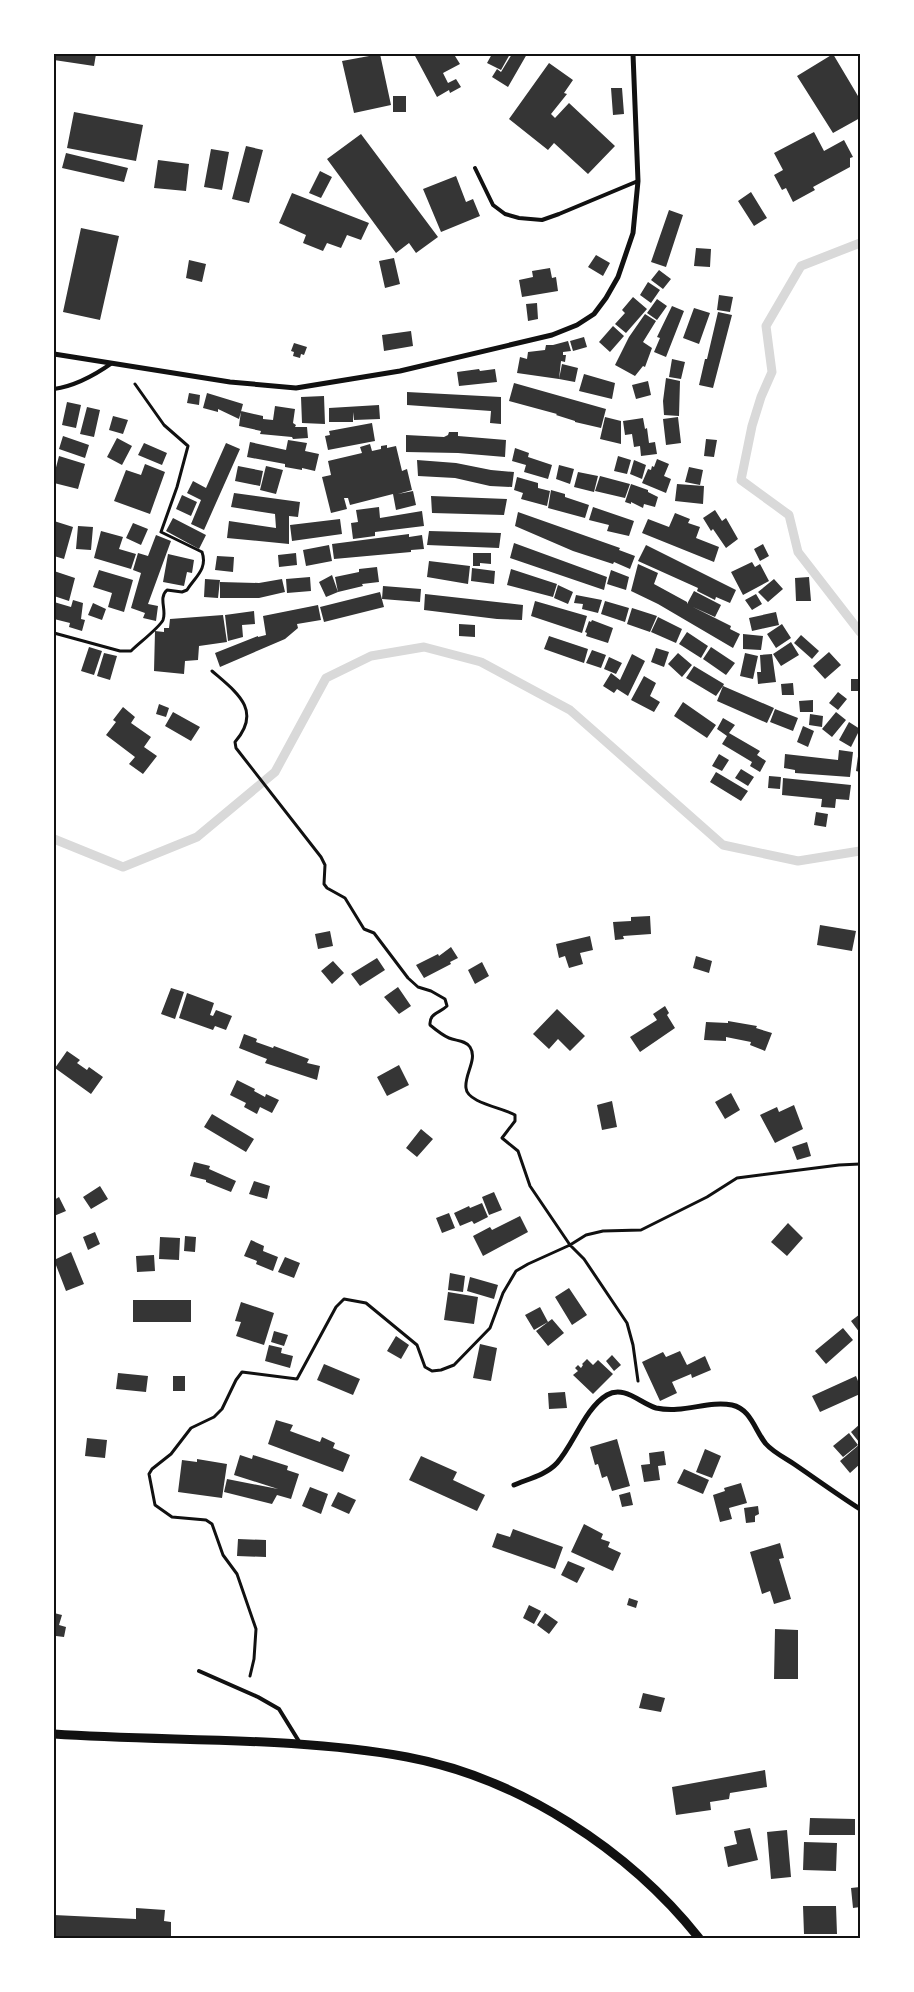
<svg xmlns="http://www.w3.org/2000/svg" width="914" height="1992" viewBox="0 0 914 1992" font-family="'Libre Baskerville',serif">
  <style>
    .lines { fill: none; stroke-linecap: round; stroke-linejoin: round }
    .stream { stroke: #d9d9d9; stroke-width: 9 }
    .building { fill: #353535 }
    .path { stroke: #111; stroke-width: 3 }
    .service { stroke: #111; stroke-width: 4 }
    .minor { stroke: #111; stroke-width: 5 }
    .tertiary { stroke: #111; stroke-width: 9 }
    .neatline { fill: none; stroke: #111; stroke-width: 2 }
  </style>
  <rect width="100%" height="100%" fill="#fff"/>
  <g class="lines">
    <path class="stream" d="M860,243L801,266L766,326L772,372L761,397L752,426L741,480L789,515L798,552L860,632
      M54,839L123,867L197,837L275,772L326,678L371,656L424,647L481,662L570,710L723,845L798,861L860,851"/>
  </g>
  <path class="building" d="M54,54H96L94,66L54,60Z
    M380,54L391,105L354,113L342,61Z
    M414,54H459L455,56L460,64L443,73L448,83L456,79L461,87L450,93L449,90L437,97Z
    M492,54H510L501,70L487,63Z
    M512,54H527L508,87L492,77L497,69L501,72Z
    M833,54L858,96L860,95V118L833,133L797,76Z
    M549,63L573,80L564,93L567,94L551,114L555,118L569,103L615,146L588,174L554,143L548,150L509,119Z
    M611,88H622L624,114L613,115Z
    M393,96H406V112H393Z
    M74,112L143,125L136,161L67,148Z
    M814,132L824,151L844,140L853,157L850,158V167L813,187L815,190L793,202L786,188L782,190L774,175L783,170L774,153Z
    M361,134L438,237L416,253L409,243L396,253L327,159Z
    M246,146L263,150L249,203L232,199Z
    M211,149L229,152L222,190L204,187Z
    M66,153L128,168L124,182L62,168Z
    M158,160L189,164L186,191L154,188Z
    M320,171L332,177L321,198L309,193Z
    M456,176L466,202L473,199L480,216L441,232L423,189Z
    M751,192L767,218L754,226L738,201Z
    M292,193L369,223L361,240L347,235L341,248L327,243L323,251L303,243L306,235L279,223Z
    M669,210L683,215L666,267L651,262Z
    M81,228L119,236L100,320L63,312Z
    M696,248L711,249L710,267L694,266Z
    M596,255L610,263L603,276L588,267Z
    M394,258L400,284L385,288L379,261Z
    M189,260L206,264L202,282L186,278Z
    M550,268L552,278L556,277L558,291L522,297L519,280L533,277L532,271Z
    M659,270L671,279L663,289L651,280Z
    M648,282L660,290L651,303L640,295Z
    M719,295L733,297L730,312L717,310Z
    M633,297L647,309L626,333L615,324L625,313L622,310Z
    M657,299L667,306L657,320L647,313Z
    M537,303L538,319L528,321L526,304Z
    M672,306L684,311L666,357L654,352L660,338L657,337Z
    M694,308L710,313L699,344L683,338Z
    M718,312L732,315L713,388L699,385L705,359H707Z
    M645,314L656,321L643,342L652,348L645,367L643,366L635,376L615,365L629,337Z
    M613,326L624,336L610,352L599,342Z
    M411,331L413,346L384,351L382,335Z
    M584,337L587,347L573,351L570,341Z
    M568,341L571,351L563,352V355H566L565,362L561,361L559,379L517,373L520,357L527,359L528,352L545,350L546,345H553Z
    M294,343L307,347L304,355L301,354L300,358L293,356L294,352L291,351Z
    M672,359L685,362L681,379L669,377Z
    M562,364L578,368L575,382L559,379Z
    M479,369L480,371L495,369L497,382L459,386L457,372Z
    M584,374L615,383L612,399L579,391Z
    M666,378L680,381L679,416L664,415L663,401Z
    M648,381L651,395L636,399L632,385Z
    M514,383L606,409L601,428L575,422V421L556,415L557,414L509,401Z
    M407,392L501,397V424L490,423L491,411L407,405Z
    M189,393L200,395L199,405L187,403Z
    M207,393L243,404L239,419L218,409V412L203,408Z
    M324,396L325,424L302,423L301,397Z
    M67,402L81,405L76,428L62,425Z
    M379,405L380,419L354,420L353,412V422H329V408Z
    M275,406L295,409L293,423L296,425L295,427H307L308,438L293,439L292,437L260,434L261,431L239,426L241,411L263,416V419L273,420Z
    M87,407L100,410L94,437L80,434Z
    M113,416L128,420L123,434L109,430Z
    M605,417L621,421V444L600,439Z
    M678,417L681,443L666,445L663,419Z
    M643,418L645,429L647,428L649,443L655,442L657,454L641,456L640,446L634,447L632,434L625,435L623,421Z
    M372,423L375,441L328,450L325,436L330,435L329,431Z
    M449,432H458V436L506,440L505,457L458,453L406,452V435L444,437L448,435Z
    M63,436L89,445L85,458L59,449Z
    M117,438L132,446L122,465L107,457Z
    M706,439L717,440L714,457L704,456Z
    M288,440L307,443L305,451L319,454L315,471L302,468V470L285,467V464L247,457L250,442L286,450Z
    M144,443L167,453L162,465L138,455Z
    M226,443L240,449L204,530L191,524L201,500L187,493L193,481L206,488Z
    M370,444L372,451L381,449V446L387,445V448L396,446L402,471L407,469L412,490L398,494L413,491L416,505L396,510L393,494L350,505L348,498H344L347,509L331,513L322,477L331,475L328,461L362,453L360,447Z
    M515,448L529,453L528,457L552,465L548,479L524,472L526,465L512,461Z
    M59,456L85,464L78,489L54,483V475Z
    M618,456L631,460L627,474L614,471Z
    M657,459L669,464L664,476L671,479L666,493L642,483L648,469L651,470L652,466L654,467Z
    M417,460L456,463L491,470L514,472L512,487L490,486L455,478L418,476Z
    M634,460L646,465L642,479L630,474Z
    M145,464L165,472L150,514L114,501L126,470L141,475Z
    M559,465L574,469L570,484L556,479Z
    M238,466L263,471L260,486L235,481Z
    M266,466L283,470L276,494L260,490Z
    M689,467L703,470L700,485L685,482Z
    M578,472L598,476L594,492L574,487Z
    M600,476L630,484L625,498L595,491Z
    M517,477L538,483V488L550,491L547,506L521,499L523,493L514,490Z
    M631,484L648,490V492L658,497L655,507L644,504L643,508L631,502V504L625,502Z
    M677,484L704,486L703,504L675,501Z
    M551,490L565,494V497L589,505L585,518L548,508Z
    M234,493L300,502L298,517L289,516V544L227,538L229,521L276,528L275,514L231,507Z
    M182,495L197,502L191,516L176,509Z
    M431,496L507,499L504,515L432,513Z
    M379,507L380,518L422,511L424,526L375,532V536L353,539L351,523L358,522L356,510Z
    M593,507L634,521L629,536L607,531L609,525L589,520Z
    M715,510L722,521L726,518L738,539L726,548L713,529L711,531L703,518Z
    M518,512L620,548L619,550L635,556L630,569L614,562L613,564L573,551L515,526Z
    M675,513L690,519L688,523L700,527L696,538L719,547L714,562L642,533L648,519L669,527Z
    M173,518L206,535L199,549L166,531Z
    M340,519L342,534L292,541L290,525Z
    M54,521L73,527L64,559L54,556Z
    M133,523L148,529L141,545L126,538Z
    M78,526L93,527L91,550L76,549Z
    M101,531L123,537L119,549L136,554L131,569L94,558Z
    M429,531L501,533L499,548L427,545Z
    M409,534V537L422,535L424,549L411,550V552L334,559L332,544Z
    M156,535L171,541L148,604L158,606L156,621L143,618L145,613L131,608L141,573L133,570L138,553L148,556Z
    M514,543L607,577L604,590L510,558Z
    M763,544L769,556L760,561L754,549Z
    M329,545L332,561L306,566L303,550Z
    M646,545L736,590L730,603L716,597L715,600L697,591L698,588L638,561Z
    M296,553L297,565L279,567L278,555Z
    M473,553H491V564L480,563V566H473Z
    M168,554L194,560L192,573L187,572L184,586L163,582Z
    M217,556L234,557L233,572L215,570Z
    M429,561L470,566L468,584L427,577Z
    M752,562L755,567L760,564L769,581L743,595L731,572Z
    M638,564L658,573L654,584L687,602V604L694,591L721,605L715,617L693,607L731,626L730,629L740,634L733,648L658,604L631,591Z
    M377,567L379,582L362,584L363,586L338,592L335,577L359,572V569Z
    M472,568L495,571L494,584L471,581Z
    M511,569L557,584L553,597L507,585Z
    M99,570L133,580L124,612L108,607L112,593L93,587Z
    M611,570L629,577L626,590L607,584Z
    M54,571L75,578L69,601L54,596Z
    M332,575L338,592L326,597L319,582Z
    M310,577L311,591L287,593L286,579Z
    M809,577L811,601H796L795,578Z
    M205,579L220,580L218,598L204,597Z
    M282,579L285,592L259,598H220V582L259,583Z
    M774,579L783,589L768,602L758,592Z
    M558,585L573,592L568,604L554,598Z
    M383,586L421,589L420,602L382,599Z
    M380,592L384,607L324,622L320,607Z
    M425,594L523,605L522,620L497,619L424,610Z
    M756,594L762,604L752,610L745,600Z
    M576,595L602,600L598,613L582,609L583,604L574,603Z
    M73,600L83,603L81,619L85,620L82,631L69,627L70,623L54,619V602L71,607Z
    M535,601L587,616L582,633L531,616Z
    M605,601L629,608L625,622L601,614Z
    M93,603L106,609L102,620L88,615Z
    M318,605L321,620L297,624L298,628L285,639L220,667L215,653L258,636V637L266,635L263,616Z
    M632,608L657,616L650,632L627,624Z
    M254,611L255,624L242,625L243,637L228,641L225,615Z
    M776,612L779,625L752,631L749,618Z
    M223,615L227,642L199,646L198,660L185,661L184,674L154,671L155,631L164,632V628H169L170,619Z
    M658,617L682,629L676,643L651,632Z
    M592,620L613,628L608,643L586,636L587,633L585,632L589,621L591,622Z
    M459,624L475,625V637L459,636Z
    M782,624L791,638L776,648L767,634Z
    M687,632L708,646L701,658L679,644Z
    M743,634L763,636L761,650L743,649Z
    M801,635L819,651L812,659L794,643Z
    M549,636L588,649L584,663L544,649Z
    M791,642L799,655L781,666L773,654Z
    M89,647L102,651L94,675L81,671Z
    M711,647L735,663L726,675L703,659Z
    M656,648L669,652L664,667L651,662Z
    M592,650L606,655L601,668L586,663Z
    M829,652L841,665L825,679L813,666Z
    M104,653L117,656L110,680L97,676Z
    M678,653L692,665L682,677L668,664Z
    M745,653L758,656L753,679L740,676Z
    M632,654L645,661L628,696L617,689L614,693L603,686L611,673L620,680Z
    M772,654L776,682L758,684L757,672H761L760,655Z
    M609,657L622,663L616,674L604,669Z
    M694,666L724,684L723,686L774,708L767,723L717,701L723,686L716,696L686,678Z
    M644,676L656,683L650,696L660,702L654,712L631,700Z
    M851,679H860V691H851Z
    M793,683L794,695H782L781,684Z
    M838,692L847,699L838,710L829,703Z
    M813,700V712H800L799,701Z
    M683,702L716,725L707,738L674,716Z
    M159,704L169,708L166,717L156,714Z
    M123,707L135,717L131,723L151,737L144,747L157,756L143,774L129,764L135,757L106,735L116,722L113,720Z
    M775,709L798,718L793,731L770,722Z
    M173,712L200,727L191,741L165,726Z
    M836,712L846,720L832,737L822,729Z
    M810,714L823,716L822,727L809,725Z
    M723,718L735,725L729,733L760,751L757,755L766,761L760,772L750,766L752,762L722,744L727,736L717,729Z
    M849,722L860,729L851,747L839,740Z
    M803,726L814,731L808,747L797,742Z
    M859,749H860V772L856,771Z
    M839,750L853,752L850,777L795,773V770L784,768L785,754L838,760Z
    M719,754L729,760L722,771L712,766Z
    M741,769L754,777L748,786L735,778Z
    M716,772L748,791L741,801L710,782Z
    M769,776L781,777L780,789L768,788Z
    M783,778L851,785L849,800L836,799L835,808L821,807L822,799L782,795Z
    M816,812L828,814L826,827L814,825Z
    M650,916L651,934L623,936L624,939L615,940L613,922L631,921V917Z
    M820,925L856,931L852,951L817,945Z
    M330,931L333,946L318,949L315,934Z
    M590,936L593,950L580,953L583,964L569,968L565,956L559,958L556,944Z
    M451,947L458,958L450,962L451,964L424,978L416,965L438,954L439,956Z
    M696,956L712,961L709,973L693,968Z
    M377,958L385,970L360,986L351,974Z
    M333,961L344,973L332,984L321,971Z
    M482,962L489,976L475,984L468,970Z
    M398,987L411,1006L399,1014L384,997Z
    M171,988L184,992L175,1019L161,1014Z
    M187,993L214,1003L210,1015L213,1016L216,1010L232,1016L226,1030L215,1026L213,1030L179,1018Z
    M665,1006L669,1013L667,1015L675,1028L640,1052L630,1037L657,1020L653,1014Z
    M557,1009L585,1036L570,1051L558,1039L549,1049L533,1034Z
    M728,1021L757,1026L756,1028L772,1033L765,1051L750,1045L751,1042L726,1037V1041L704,1040L706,1022L728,1023Z
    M244,1034L257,1039L256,1042L273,1048L274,1046L309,1059L307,1063L320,1066L317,1080L265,1063L267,1059L239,1048Z
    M67,1051L80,1060L77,1063L87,1070L89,1067L103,1077L91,1094L55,1068Z
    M399,1065L409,1085L387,1096L377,1077Z
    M237,1080L255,1089L254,1091L265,1097L266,1094L279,1100L272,1113L260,1107L257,1114L244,1107L246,1103L230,1095Z
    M731,1093L740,1110L725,1119L715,1102Z
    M612,1101L617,1127L602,1130L597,1105Z
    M794,1105L803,1129L775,1143L760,1115L777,1107L779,1112Z
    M212,1114L254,1139L246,1152L204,1127Z
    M421,1129L433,1139L417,1157L406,1148Z
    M807,1142L811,1156L797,1160L792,1147Z
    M194,1162L210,1166L209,1169L236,1181L231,1192L206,1182V1180L190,1176Z
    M254,1181L270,1186L267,1199L249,1194Z
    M100,1186L108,1199L91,1209L83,1197Z
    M494,1192L502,1210L489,1215L482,1197Z
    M59,1197L66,1211L54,1216V1200Z
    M482,1203L488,1217L474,1224L472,1221L460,1226L454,1213L469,1206L470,1208Z
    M449,1213L455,1228L442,1233L436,1218Z
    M520,1216L528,1232L483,1256L473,1236L490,1227L492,1230Z
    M788,1223L803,1238L787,1256L771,1242Z
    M95,1232L100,1244L88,1250L83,1237Z
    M185,1236L196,1237L195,1252L184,1251Z
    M160,1237L180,1238L179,1260L159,1259Z
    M251,1240L264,1246L263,1251L278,1257L273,1271L256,1264L257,1261L244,1256Z
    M71,1252L84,1284L66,1291L54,1260Z
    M154,1255L155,1271L137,1272L136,1256Z
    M285,1257L300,1263L294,1278L278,1272Z
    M450,1273L465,1276L463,1292L448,1290Z
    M470,1277L498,1285L494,1299L467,1291Z
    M569,1288L587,1315L572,1325L555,1297Z
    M448,1292L478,1297L474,1324L444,1320Z
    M133,1300H191V1322H133Z
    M241,1302L274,1313L264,1345L236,1336L241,1322L235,1321Z
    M540,1307L548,1322L534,1330L525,1315Z
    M860,1314V1333L851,1321Z
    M552,1319L564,1333L548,1346L536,1331Z
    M843,1328L853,1340L826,1364L815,1351Z
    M274,1331L288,1335L284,1346L271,1342Z
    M396,1336L409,1345L401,1359L387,1351Z
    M480,1344L497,1348L491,1381L473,1378Z
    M269,1345L282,1348L281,1353L293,1356L290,1368L265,1361Z
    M680,1351L687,1365L705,1356L711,1370L692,1378L691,1374L672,1382L677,1393L660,1401L642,1362L663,1352L666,1357Z
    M612,1355L621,1365L614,1371L606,1361Z
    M587,1359L593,1365L598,1360L613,1374L593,1394L573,1375L578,1371L575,1368L578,1365L581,1368L583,1365L582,1364Z
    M324,1364L360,1379L353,1395L317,1380Z
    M118,1373L148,1376L146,1392L116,1389Z
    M173,1376H185V1391H173Z
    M856,1376L860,1386V1394L820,1412L812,1396Z
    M565,1392L567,1408L549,1409L548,1393Z
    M276,1420L293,1425L290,1431L320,1442L322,1437L335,1443L333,1448L350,1455L343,1472L268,1444Z
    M860,1424V1442H859L851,1432Z
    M849,1433L858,1445L843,1457L833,1446Z
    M87,1438L107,1440L105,1458L85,1456Z
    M617,1439L630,1486L612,1491L607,1476L602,1478L598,1464L595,1465L590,1447Z
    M860,1444V1464L850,1473L840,1461Z
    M705,1449L721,1456L712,1478L696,1472Z
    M664,1451L666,1465L658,1466L660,1480L644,1482L641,1465L650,1464L649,1453Z
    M240,1455L252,1459L253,1455L288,1466L287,1470L299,1474L291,1499L277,1495L272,1504L224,1492L227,1479L278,1489L234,1475Z
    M421,1456L457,1472L453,1480L485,1495L477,1511L409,1480Z
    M197,1459L227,1464L222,1498L178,1492L182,1460L197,1462Z
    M684,1469L709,1480L703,1494L677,1483Z
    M741,1483L747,1503L729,1508L732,1519L720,1522L713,1495L725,1491L724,1488Z
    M310,1487L328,1494L321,1514L302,1506Z
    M338,1492L356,1500L349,1514L331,1506Z
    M630,1492L633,1505L622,1507L619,1495Z
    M758,1506L759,1514L755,1516V1522L746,1523L744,1508Z
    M584,1524L603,1534L601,1539L610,1542L608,1547L621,1553L613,1571L571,1552Z
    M513,1529L563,1547L555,1569L492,1547L497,1533L510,1537Z
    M238,1539L266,1540V1557L237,1556Z
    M780,1543L784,1558L779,1559L791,1599L774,1604L770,1591L762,1594L750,1552Z
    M568,1561L585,1568L577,1583L561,1575Z
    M629,1598L638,1601L636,1608L627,1605Z
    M529,1605L541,1611L534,1624L523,1618Z
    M54,1613L62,1615L59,1625L66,1627L64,1637L56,1636L54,1641Z
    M545,1613L558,1622L549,1634L537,1625Z
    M775,1629L798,1630V1679H774Z
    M643,1693L665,1698L661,1712L639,1708Z
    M765,1770L767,1787L730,1793L729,1799L710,1802L711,1810L676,1815L672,1787Z
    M810,1818L855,1819V1835H809Z
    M750,1828L758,1860L728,1867L724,1847L737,1844L734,1831Z
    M787,1830L791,1877L771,1879L767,1832Z
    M804,1842L837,1843L836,1871L803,1870Z
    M860,1887V1907L853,1908L851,1888Z
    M803,1906H836L837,1934H804Z
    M136,1908L165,1910L164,1921L171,1922V1938H54V1915L136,1919Z"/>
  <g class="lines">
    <path class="path" d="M54,633L120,651H131C138,644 160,627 163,620C167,610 158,598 167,590L182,592L187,590C195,577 208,569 202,552L161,532L177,487L188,446L164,425L135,384
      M212,671C236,692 263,710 235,742L236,748L321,857L325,865L324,884L327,888L345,898L364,929L374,933L408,978L418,987L431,991L445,999L447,1006C440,1013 429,1013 430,1025C436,1030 442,1035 449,1038C456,1041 465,1040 470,1047C478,1059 464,1075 466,1088C467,1103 504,1108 515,1115V1121L502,1138L518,1151L530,1186L570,1245L584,1259L627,1323L633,1345L638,1381
      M250,1676L254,1659L256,1629L237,1574L223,1555L212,1524L206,1520L172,1517L155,1505L149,1474L152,1469L171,1454L191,1428L214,1417L222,1409L236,1380L242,1372L297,1379L336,1307L344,1299L366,1303L417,1345L425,1367L432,1371L441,1370L454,1365L490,1328L503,1293L516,1271L528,1264L570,1245L586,1235L603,1231L641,1230L707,1197L737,1178L839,1165L860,1164"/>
    <path class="service" d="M475,168L493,205L505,214L519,218L542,220L559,214L638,181
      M54,389C75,386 95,375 112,363
      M199,1671L258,1697L279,1709L300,1743"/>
    <path class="minor" d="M54,354L230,382L296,388L400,371L552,335L577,325L594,314L606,298L618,277L633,233L638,181L633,54
      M514,1485C528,1479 546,1475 557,1463C574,1444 585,1408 607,1395C624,1385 640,1403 656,1408C684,1414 708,1400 732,1405C751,1409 755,1431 766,1444C773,1452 785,1458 794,1464C816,1479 838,1495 860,1509"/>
    <path class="tertiary" d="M54,1734C171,1742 291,1736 407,1757C519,1778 629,1850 699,1938"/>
  </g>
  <rect width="914" height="1992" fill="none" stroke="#ffffff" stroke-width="110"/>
  <rect x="55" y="55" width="804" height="1882" class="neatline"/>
</svg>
